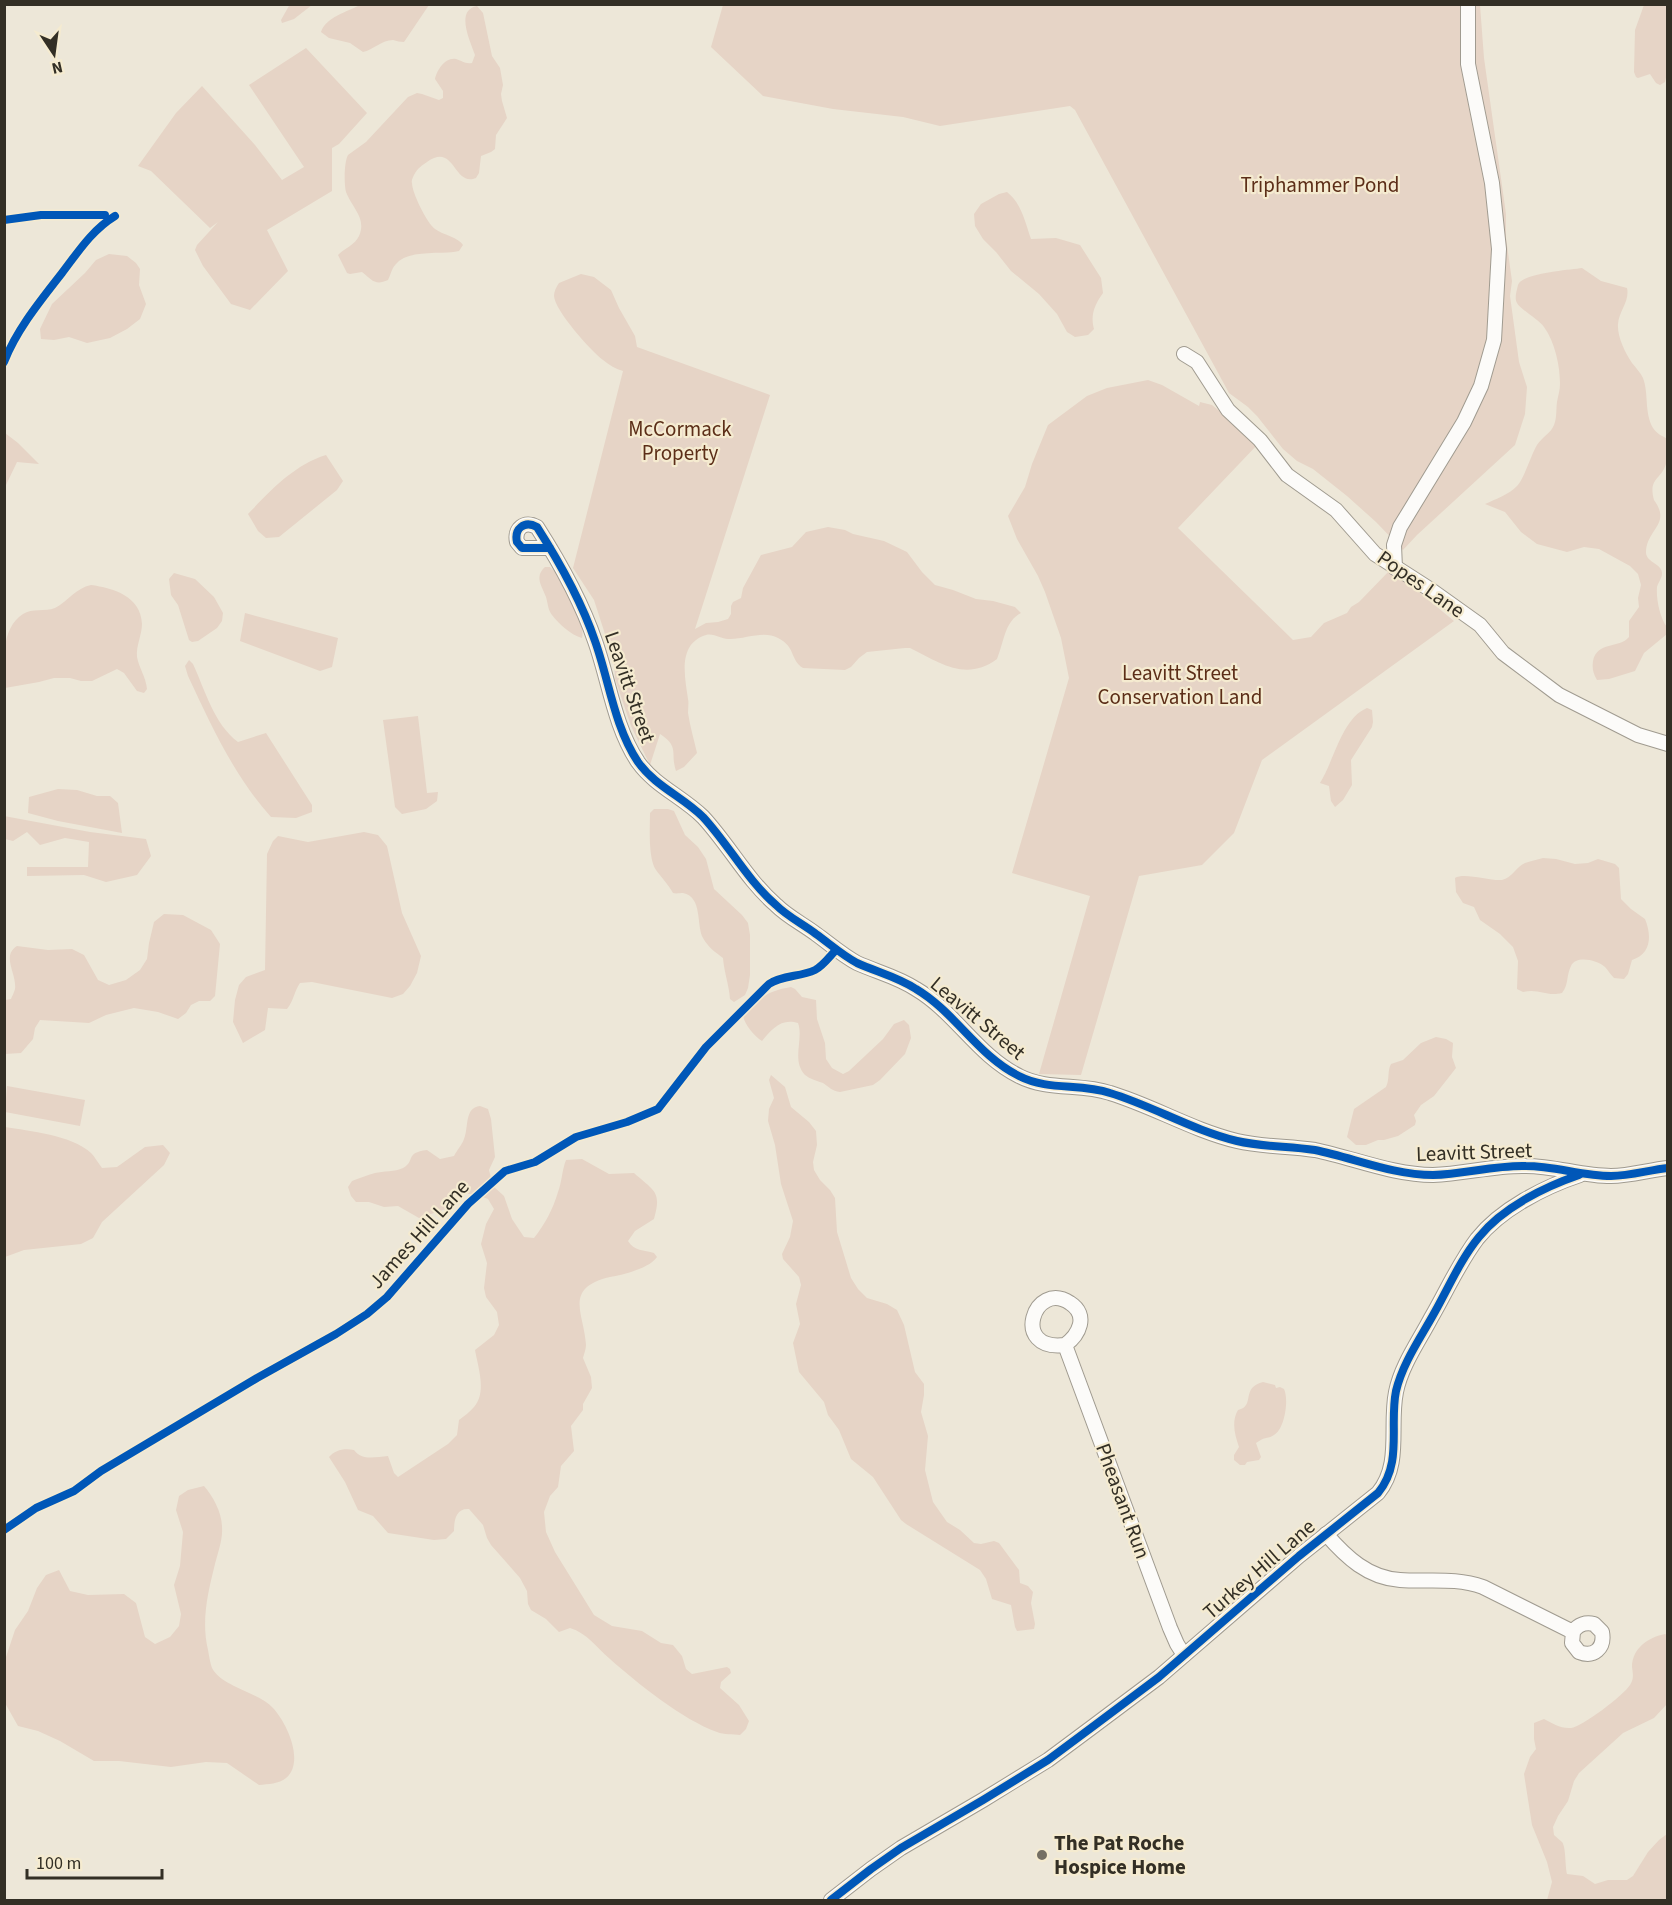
<svg xmlns="http://www.w3.org/2000/svg" width="1672" height="1905" viewBox="0 0 1672 1905" font-family="'Source Sans 3',sans-serif">
<style>
.green{fill:#e6d4c6}
.lines{fill:none;stroke-linecap:round;stroke-linejoin:round}
.minor-casing{stroke:#a09b90;stroke-width:16}
.minor{stroke:#fcfbf9;stroke-width:14}
.cycleway-casing{stroke:#f5ebd0;stroke-width:11}
.cycleway{stroke:#0057b8;stroke-width:8}
.poi-dot{fill:#746f64;stroke:#f5ebd0;stroke-width:2}
.labels{text-anchor:middle;dominant-baseline:central;stroke-width:4.5;stroke-linejoin:round;paint-order:stroke}
.park-label{font-size:21px;fill:#5c2e18;stroke:#f5ebd0}
.street-label{font-size:21px;fill:#332f25;stroke:#f5ebd0}
.poi-label{font-size:21px;font-weight:bold;fill:#332f25;stroke:#f5ebd0;text-anchor:start}
</style>
<rect width="100%" height="100%" fill="#ede7d8"/>
<g class="green">
<path d="M290 4H312V5L294 19 282 23 281 20Z"/>
<path d="M360 5V4L429 5 404 42C400 42 397 41 393 40 382 40 373 50 363 52L350 43 329 38 321 32C326 17 347 12 360 5Z"/>
<path d="M723 5H1480L1484 58 1506 214V238L1512 281 1510 296 1519 362 1527 387 1525 414 1515 445 1417 535 1403 550 1376 522 1347 496 1313 469 1297 461 1283 449 1257 416 1248 407 1229 393 1075 110 1070 106 940 126 903 117 833 109 763 96 711 47Z"/>
<path d="M1644 5H1667V73L1665 82 1660 85 1656 83 1650 74 1638 78 1636 77 1634 72 1635 30Z"/>
<path d="M477 6 483 13 492 56 500 68 503 85 501 94 502 101 507 118 496 135 495 149 491 152 481 156 479 173 476 178C453 187 455 142 427 162 421 166 418 168 414 175 413 177 411 181 412 183 412 193 427 223 435 229 443 235 458 237 463 245L459 251C442 255 410 249 397 263 392 267 391 274 388 280 375 286 372 280 362 272L350 274 347 273 338 255C345 248 355 245 359 236 367 218 352 208 346 192 344 185 344 162 348 155L366 142 408 97 417 93 422 94 439 100 443 98V91L435 79C437 70 445 57 456 59 463 61 464 64 472 63L475 55C470 41 455 10 477 6Z"/>
<path d="M306 48 367 113 339 144 332 148V191L267 230 288 271 250 310 231 304 203 266 195 250 197 245 218 222 210 228 151 171 138 166 176 113 202 86 255 145 282 180 304 167 249 85Z"/>
<path d="M1007 192C1022 204 1025 222 1031 239L1056 238 1080 245 1101 278 1103 293C1095 304 1090 315 1094 329L1088 335 1075 337 1067 332 1057 314 1039 294 1011 271 996 252 983 239 975 226 974 214 981 204 999 194Z"/>
<path d="M109 254 127 256 136 263 140 269 139 285 146 304 140 319 127 329 110 338 87 343 69 337 54 340 41 339 40 329 52 304 85 273 96 260Z"/>
<path d="M1582 268 1601 281 1627 288C1630 301 1619 311 1618 324 1617 336 1625 353 1632 363 1636 368 1640 372 1643 378 1649 394 1644 412 1653 428 1657 434 1662 436 1668 439 1668 447 1669 457 1666 464 1661 480 1648 478 1654 500 1672 525 1646 529 1646 553 1647 563 1663 564 1662 574 1662 578 1658 583 1657 587 1656 599 1660 618 1667 627V634L1644 653 1635 671 1609 679 1597 680C1593 673 1592 669 1593 661 1597 641 1619 649 1629 637V621L1639 607 1638 598 1641 585 1638 574 1630 566 1599 549 1584 547 1567 552 1537 544 1521 532 1505 512 1485 504C1496 499 1508 495 1517 486 1524 479 1531 455 1537 445 1542 437 1551 433 1554 425 1557 418 1556 409 1557 402 1558 396 1560 390 1560 384 1560 366 1555 342 1544 327 1538 319 1520 309 1517 303 1514 298 1517 290 1518 285 1522 273 1569 270 1582 268Z"/>
<path d="M581 274 594 277 611 290 619 308 635 336 637 347 770 395 695 629 706 623 718 622 728 619 731 614V606L733 602 741 598 743 588 761 555 792 547 806 532 828 527 845 530 853 534 884 541 907 552 922 572 935 585 953 590 976 599 993 601 1015 607 1021 613C1004 622 1004 643 997 659 966 682 940 663 910 648H905L867 652 859 658 851 667 845 670 803 668C790 660 796 647 778 638 763 630 744 640 728 639 721 639 714 633 706 635 677 644 685 677 688 699 689 703 688 708 688 713 690 726 694 740 697 753L684 767 676 771C670 753 680 747 660 734L650 765 631 726 615 679 614 662 594 600 573 568 623 371C616 369 609 365 603 360 591 351 555 311 554 296 554 292 556 287 559 283Z"/>
<path d="M1148 380 1162 385 1199 406 1200 402 1212 405 1259 443 1178 528 1293 640 1311 637 1324 623 1347 613 1351 607 1359 602 1391 569 1454 621 1262 760 1234 833 1202 865 1139 876 1081 1075 1039 1074 1090 896 1012 873 1069 678 1061 638 1045 592 1038 576 1017 539 1008 516 1025 487 1032 464 1048 425 1087 396 1107 388Z"/>
<path d="M5 433 18 443 39 464 17 462 5 487Z"/>
<path d="M326 455 343 481 337 490 279 537 266 538 258 531 248 514C271 490 294 465 326 455Z"/>
<path d="M545 567H550C553 570 557 573 560 577 568 588 586 627 582 638 571 635 559 624 552 615 548 610 548 604 546 597 542 586 534 577 545 567Z"/>
<path d="M174 573 195 579 214 597 223 613 222 621 217 628 198 641 192 642 189 640 178 605 171 595 169 579Z"/>
<path d="M91 585C113 588 141 596 142 624 142 635 136 645 137 657 139 668 146 677 147 689L144 693 137 691 124 673 117 669 92 681H81L70 678H54L39 682 5 688C4 663 0 629 23 614 32 608 45 612 55 608 68 601 76 588 91 585Z"/>
<path d="M245 613 338 638 332 667 320 671 240 641Z"/>
<path d="M189 660 193 664C205 690 214 724 238 742L266 733 312 805V812L296 818 271 817C234 776 211 725 188 676L185 666Z"/>
<path d="M1367 708 1372 710 1373 722 1372 727 1351 760 1352 785 1343 800 1335 807 1331 801 1329 786 1320 783C1334 761 1342 718 1367 708Z"/>
<path d="M418 716 427 793 438 792 437 801 426 809 402 814 395 807 383 720Z"/>
<path d="M58 789 77 790 97 796H110L118 803 122 833 58 821 28 813 29 797Z"/>
<path d="M654 809H668L674 811 685 835 698 847 706 859 714 889 742 915 748 923 750 935V975L748 988 745 995 734 1002 730 999C729 985 724 972 723 958 715 952 708 947 703 938 696 925 703 897 683 893 680 893 676 894 673 893 668 884 662 878 656 870 648 858 650 828 650 813Z"/>
<path d="M4 816 90 832 146 839 151 856 137 875 106 882 84 875 27 876V867H88L89 842 65 838 40 845 27 832 13 841 5 839Z"/>
<path d="M364 832 378 835 387 846 402 913 421 956 417 973 410 986 403 994 392 998 312 982 300 983C294 992 294 1000 287 1009L268 1008 265 1030 243 1043 233 1022 235 1000 239 985 246 977 265 970 267 854 273 841 278 836 308 842Z"/>
<path d="M1543 858 1556 859 1575 864 1588 863 1598 859 1615 864 1619 868 1621 899 1631 909 1645 919C1652 936 1651 954 1632 960L1628 974 1624 979 1614 978C1610 974 1608 970 1605 967 1597 960 1576 955 1571 966 1566 976 1569 984 1562 993 1546 997 1539 988 1523 992L1517 989 1518 961 1513 947 1500 934 1480 920 1474 907 1463 903 1456 892 1455 878C1464 872 1489 881 1502 880 1512 878 1516 867 1525 863 1530 861 1537 860 1543 858Z"/>
<path d="M164 914 183 915 211 930 220 944 215 996 210 1001H199L191 1005 186 1013 178 1019 158 1012 134 1008 106 1015 89 1023 40 1020 35 1028 33 1039 21 1053 5 1054V1000L11 999C12 996 14 993 15 989 17 974 1 956 17 946L48 950 72 949 84 955 98 980 109 985 126 980 140 970 147 959 149 943 154 922Z"/>
<path d="M791 987 795 989 802 997 816 1000 817 1019 825 1043 826 1059 832 1068 843 1074 849 1071 883 1039 894 1024 904 1020 909 1025 911 1038 905 1054 880 1080 873 1085 840 1092C832 1091 829 1087 823 1083 817 1081 810 1079 805 1075 791 1060 804 1039 798 1023 781 1018 772 1029 762 1041 754 1036 744 1024 743 1015 760 998 767 991 791 987Z"/>
<path d="M1436 1037 1446 1039 1453 1043 1452 1057 1456 1068 1434 1096 1421 1105 1414 1115 1416 1121 1415 1125 1398 1136 1384 1140H1378L1366 1145H1356L1347 1137 1354 1109 1386 1087C1390 1079 1387 1071 1391 1064L1403 1060 1421 1043Z"/>
<path d="M771 1075 785 1087 791 1107 809 1122 816 1131 817 1145 813 1162 814 1170 820 1180 830 1190 835 1198 837 1232 851 1278 858 1289 867 1298 887 1304 897 1310 904 1325 915 1372 924 1384V1395L921 1412 928 1436 925 1470 933 1502 947 1522 960 1530 974 1543 981 1544 994 1541 999 1543 1019 1570 1020 1583 1028 1586 1033 1592 1031 1603 1035 1624 1034 1629 1017 1631 1015 1627 1011 1605 992 1599 986 1579 980 1570 906 1524 901 1520 873 1477 851 1459 839 1430 828 1415 824 1402 799 1372 793 1343 800 1324 796 1304 801 1285 799 1277 783 1259 782 1254 790 1237 793 1221 781 1184 775 1145 768 1121 769 1109 774 1098 769 1080Z"/>
<path d="M7 1086 85 1100 80 1126 5 1112Z"/>
<path d="M480 1106 488 1109 491 1119 495 1157 489 1170 493 1186 504 1196 512 1219 524 1237 534 1238C545 1224 553 1209 558 1192 562 1181 562 1170 566 1160L582 1159 609 1174 634 1173C654 1191 662 1191 654 1219L635 1231 628 1241C634 1251 644 1250 654 1253L657 1257C650 1268 623 1275 610 1277 563 1288 584 1313 586 1345 586 1349 584 1354 583 1358L591 1377 592 1388 583 1404V1410L571 1426 574 1451 561 1466 558 1487 550 1496 544 1512 546 1532 555 1552 594 1615 612 1626 642 1631 661 1643 673 1645 682 1656 686 1669 692 1674 727 1667 730 1669 731 1673 721 1682 720 1688 739 1705 749 1721 746 1729 740 1735C733 1734 724 1735 717 1732 683 1720 637 1683 610 1659 597 1648 587 1633 570 1628L559 1632 546 1619 531 1610 528 1604 527 1591 520 1578 491 1545 487 1538 483 1525 469 1509C456 1508 454 1520 454 1531L446 1539 434 1540 388 1533 373 1516 358 1510 345 1482 329 1457C335 1450 344 1448 354 1450 362 1461 375 1457 388 1456L394 1473 398 1477 448 1444 457 1435 459 1420C464 1416 470 1412 474 1407 487 1392 478 1367 475 1350L494 1335 499 1325 497 1312 486 1297 484 1288 487 1263 481 1244 486 1224 494 1209 488 1199 475 1194H461L453 1198 446 1209 419 1218 398 1206 384 1207 369 1202H356L351 1196 348 1187 352 1181C360 1178 367 1175 375 1173 383 1171 395 1172 403 1168 416 1161 404 1153 427 1150L440 1159 454 1156C457 1150 462 1145 464 1139 469 1127 464 1108 480 1106Z"/>
<path d="M5 1127C29 1131 72 1135 91 1153 95 1157 98 1163 102 1168L117 1167 145 1147 163 1145 170 1153 164 1165 102 1222 93 1238 81 1244 24 1250 5 1257Z"/>
<path d="M1263 1382 1275 1385 1276 1388 1280 1387 1284 1389C1289 1399 1285 1429 1274 1435 1268 1439 1265 1436 1256 1443L1261 1457 1259 1460 1247 1462 1245 1465H1240L1234 1460V1455L1239 1447C1235 1435 1231 1422 1238 1410 1256 1406 1240 1388 1263 1382Z"/>
<path d="M204 1486C213 1496 222 1513 222 1527 223 1539 218 1552 215 1564 208 1592 201 1621 208 1650 209 1655 210 1663 212 1668 222 1687 258 1692 273 1708 287 1723 305 1762 286 1778 279 1784 268 1784 259 1785L227 1763 206 1762 171 1767 119 1761H94L60 1741 38 1731 18 1726 5 1703V1660L15 1630 28 1611 37 1588 46 1575 59 1570 70 1591 88 1595 124 1594 136 1603 145 1637 155 1644 170 1637 179 1626 181 1614 174 1585 180 1566 183 1532 176 1510 179 1496 188 1490Z"/>
<path d="M1665 1634 1668 1636 1667 1704 1654 1718 1623 1733 1579 1773 1574 1781 1568 1801 1558 1816 1553 1827 1554 1835C1557 1838 1560 1840 1562 1842 1566 1847 1565 1865 1567 1874L1583 1876 1595 1884 1608 1880H1627L1633 1876 1648 1852 1659 1840 1667 1834V1900H1547L1552 1882 1547 1862 1532 1825 1524 1774 1530 1757 1536 1749 1534 1739V1723L1544 1719C1552 1723 1561 1729 1571 1728 1582 1727 1624 1695 1630 1685 1634 1679 1633 1674 1632 1667 1632 1648 1649 1637 1665 1634Z"/>
</g>
<g class="lines">
<defs>
<g id="minor">
<path d="M1184 354 1197 362 1228 410 1260 440 1287 475 1336 510 1375 554 1431 590 1480 625 1503 653 1559 695 1638 735 1668 744"/>
<path d="M550 548H522L517 542C514 529 524 520 537 527 560 563 581 600 595 641 609 680 614 726 638 762 655 786 683 797 703 817 729 845 747 880 776 905 788 917 803 924 816 934 830 944 842 955 857 963 877 972 898 977 916 989 955 1012 978 1056 1019 1076 1048 1091 1080 1083 1110 1093 1153 1106 1192 1130 1237 1141 1262 1147 1289 1146 1315 1150 1354 1158 1393 1175 1433 1175 1465 1174 1495 1165 1526 1166 1555 1166 1582 1176 1611 1176 1630 1176 1649 1170 1668 1168"/>
<path d="M1395 568 1394 545 1400 527 1464 422 1481 386 1494 340 1499 249 1492 183 1468 64V4"/>
<path d="M1065 1345C1079 1335 1089 1315 1070 1303 1034 1279 1010 1352 1065 1345L1170 1628 1177 1644 1184 1655"/>
<path d="M1326 1534C1346 1557 1368 1578 1400 1580 1429 1582 1455 1577 1483 1587L1573 1632 1572 1643 1579 1652C1594 1658 1605 1648 1602 1632L1594 1624C1586 1622 1578 1624 1573 1632"/>
<path d="M831 1900 871 1869 901 1848 983 1800 1048 1760 1095 1725 1159 1677 1299 1556 1378 1493C1402 1464 1389 1426 1396 1392 1401 1366 1419 1341 1431 1318 1446 1292 1459 1263 1477 1239 1501 1209 1544 1187 1580 1175"/>
</g>
</defs>
<use href="#minor" class="minor-casing"/>
<use href="#minor" class="minor"/>
<defs>
<g id="cycleway">
<path d="M4 220 41 215H105"/>
<path d="M4 362C17 329 41 300 62 273 78 252 92 230 115 216"/>
<path d="M550 548H522L517 542C514 529 524 520 537 527 560 563 581 600 595 641 609 680 614 726 638 762 655 786 683 797 703 817 729 845 747 880 776 905 788 917 803 924 816 934 830 944 842 955 857 963 877 972 898 977 916 989 955 1012 978 1056 1019 1076 1048 1091 1080 1083 1110 1093 1153 1106 1192 1130 1237 1141 1262 1147 1289 1146 1315 1150 1354 1158 1393 1175 1433 1175 1465 1174 1495 1165 1526 1166 1555 1166 1582 1176 1611 1176 1630 1176 1649 1170 1668 1168"/>
<path d="M4 1530 36 1508 74 1491 101 1471 257 1378 336 1334 367 1314 387 1297 468 1204 505 1171 535 1162 576 1137 627 1122 658 1109 706 1047 769 984C782 975 800 977 815 970 823 966 830 956 836 950"/>
<path d="M831 1900 871 1869 901 1848 983 1800 1048 1760 1095 1725 1159 1677 1299 1556 1378 1493C1403 1463 1389 1425 1396 1391 1402 1365 1419 1340 1432 1317 1447 1291 1460 1260 1479 1237 1502 1208 1544 1187 1579 1175"/>
</g>
</defs>
<use href="#cycleway" class="cycleway-casing"/>
<use href="#cycleway" class="cycleway"/>
</g>
<circle class="poi-dot" cx="1042" cy="1855" r="6"/>
<g class="labels">
<g class="park-label">
<text x="1320" y="185">Triphammer Pond</text>
<text x="680" y="429">McCormack<tspan x="680" dy="24">Property</tspan></text>
<text x="1180" y="673">Leavitt Street<tspan x="1180" dy="24">Conservation Land</tspan></text>
</g>
<g class="street-label">
<text transform="translate(1421 584) rotate(35)">Popes Lane</text>
<text transform="translate(630 687) rotate(71)">Leavitt Street</text>
<text transform="translate(978 1018) rotate(40)">Leavitt Street</text>
<text transform="translate(1474 1152) rotate(-2)">Leavitt Street</text>
<text transform="translate(419 1234) rotate(-48)">James Hill Lane</text>
<text transform="translate(1123 1501) rotate(70)">Pheasant Run</text>
<text transform="translate(1259 1569) rotate(-41)">Turkey Hill Lane</text>
</g>
<g class="poi-label">
<text x="1054" y="1843">The Pat Roche<tspan x="1054" dy="24">Hospice Home</tspan></text>
</g>
</g>
<rect width="1672" height="1905" fill="none" stroke="#332f25" stroke-width="12"/>
<g transform="translate(54 54) rotate(167)" stroke="#f5ebd0" stroke-width="4.5" paint-order="stroke">
<path d="M0-4.5L10 22L0 15L-10 22Z" fill="#332f25"/>
<text y="-9" font-size="16" font-weight="bold" text-anchor="middle" fill="#332f25">N</text>
</g>
<path d="M27 1869v9h135v-9" fill="none" stroke="#332f25" stroke-width="3"/>
<text x="36" y="1869" font-size="18" fill="#332f25" stroke="#f5ebd0" stroke-width="4.5" paint-order="stroke">100 m</text>
</svg>
